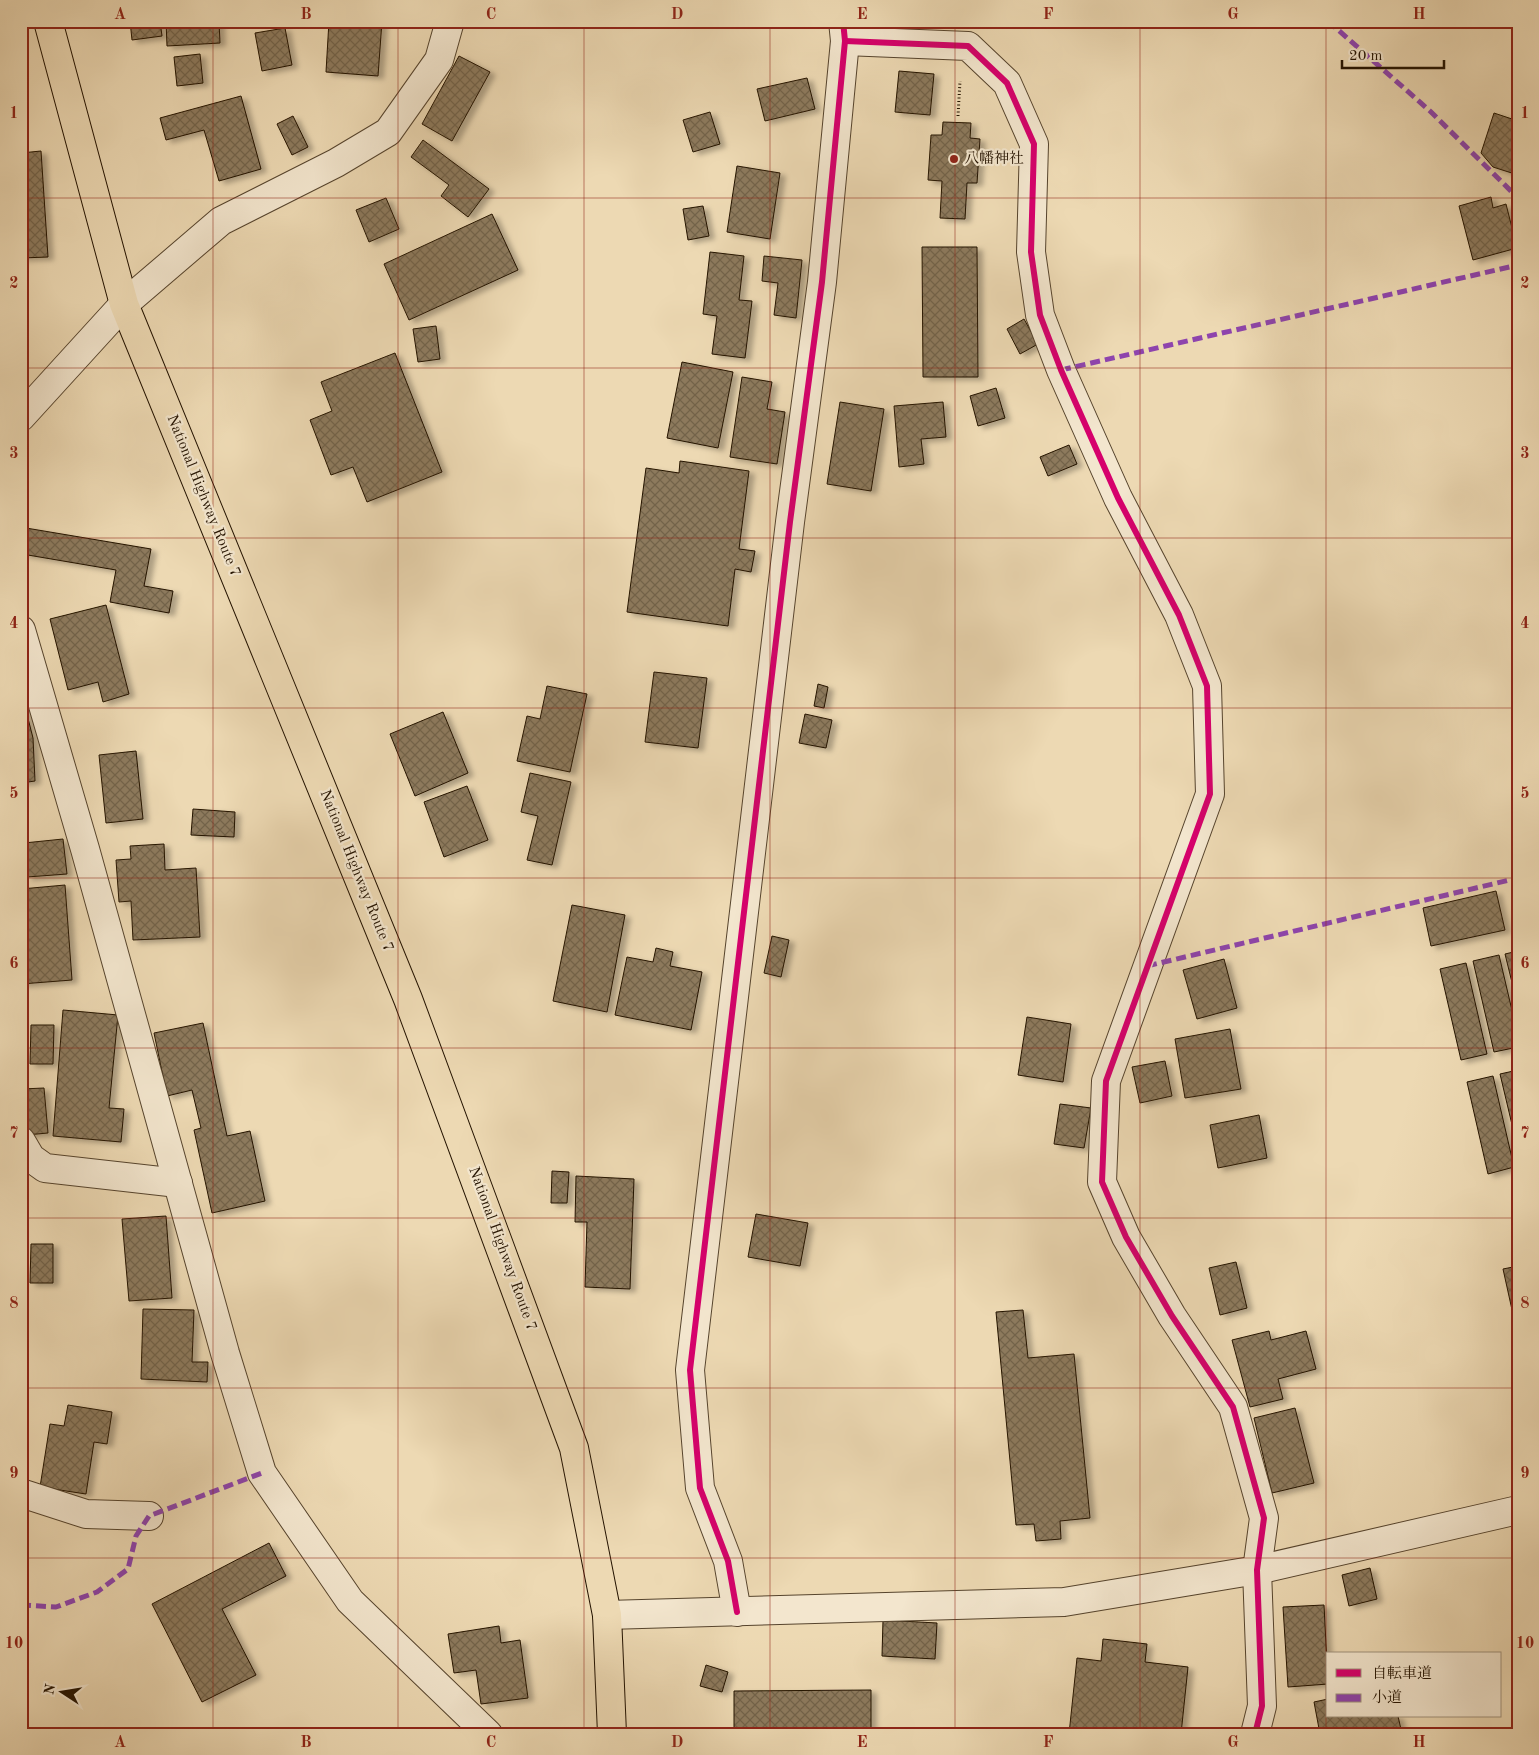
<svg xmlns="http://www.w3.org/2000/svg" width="1539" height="1755" viewBox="0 0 1539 1755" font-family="'Old Standard TT','Noto Serif JP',serif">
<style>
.building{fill:url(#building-cross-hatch);stroke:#241300;filter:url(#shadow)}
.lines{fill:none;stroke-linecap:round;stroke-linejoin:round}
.minor-casing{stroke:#56442d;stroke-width:30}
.highway-casing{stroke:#241300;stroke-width:30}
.path{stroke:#241300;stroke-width:3;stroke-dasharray:1 2.5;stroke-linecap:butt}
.minor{stroke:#f3e6ce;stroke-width:28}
.highway{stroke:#edd9b3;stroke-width:28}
.quiet{stroke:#8e44ad;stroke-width:5;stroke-dasharray:10 5;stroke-linecap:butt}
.cycleway-casing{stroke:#f3e6ce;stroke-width:9}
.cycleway{stroke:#d6006c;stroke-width:6}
.grid{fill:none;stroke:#8f2418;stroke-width:1;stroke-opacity:0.55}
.poi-dot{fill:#8f2418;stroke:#f3e6ce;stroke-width:2}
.labels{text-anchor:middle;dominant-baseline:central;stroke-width:4.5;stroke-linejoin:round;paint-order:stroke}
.poi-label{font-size:15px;fill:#241300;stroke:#f3e6ce;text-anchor:start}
.street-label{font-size:15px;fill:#241300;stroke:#f3e6ce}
.neatline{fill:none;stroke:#8f2418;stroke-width:2}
.grid-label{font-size:16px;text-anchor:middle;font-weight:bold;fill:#8f2418}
</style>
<defs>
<pattern id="building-cross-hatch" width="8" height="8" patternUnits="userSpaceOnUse" patternTransform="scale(1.25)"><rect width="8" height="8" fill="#8d7a5d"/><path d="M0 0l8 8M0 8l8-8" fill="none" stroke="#73634a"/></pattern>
<filter id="shadow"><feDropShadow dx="5.5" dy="3" stdDeviation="2.5" flood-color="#0004"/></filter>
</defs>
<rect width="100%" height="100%" fill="#edd9b3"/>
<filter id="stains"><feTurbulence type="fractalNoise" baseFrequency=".004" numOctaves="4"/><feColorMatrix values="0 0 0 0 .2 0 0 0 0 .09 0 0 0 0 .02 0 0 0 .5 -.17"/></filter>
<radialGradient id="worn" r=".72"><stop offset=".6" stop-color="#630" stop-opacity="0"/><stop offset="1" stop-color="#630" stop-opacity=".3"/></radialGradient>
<g class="building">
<path d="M130 21H160L162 36 132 40Z"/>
<path d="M166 21H219L220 43 167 46Z"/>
<path d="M329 21H382L378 76 326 72Z"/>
<path d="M285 28 292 65 262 71 255 33Z"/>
<path d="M200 54 203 83 177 86 174 57Z"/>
<path d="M459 56 490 72 452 141 422 124Z"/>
<path d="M899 71 934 74 930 115 895 112Z"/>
<path d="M807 78 815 109 765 121 757 89Z"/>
<path d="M241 96 261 169 219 181 204 130 166 140 160 118Z"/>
<path d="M710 112 720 144 693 152 683 120Z"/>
<path d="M1494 113 1518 121 1516 149H1518V175L1493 167 1481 153Z"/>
<path d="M293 116 308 147 292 155 277 124Z"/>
<path d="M943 122 971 123 970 138 980 139 977 183H967L965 219 940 218 942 181 928 180 931 135H942Z"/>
<path d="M423 140 489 189 468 217 441 196 449 185 411 157Z"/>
<path d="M41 151 48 257 21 258V153Z"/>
<path d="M737 166 780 173 770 239 727 232Z"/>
<path d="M1491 197 1493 208 1506 204 1517 248 1473 260 1459 206Z"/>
<path d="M386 198 399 229 369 242 356 210Z"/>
<path d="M703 206 709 236 688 240 683 209Z"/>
<path d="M492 214 518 270 409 320 384 264Z"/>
<path d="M922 247H977L978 377H923Z"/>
<path d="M710 252 744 256 739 300 752 301 745 358 712 354 717 316 703 314Z"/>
<path d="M764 256 802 260 796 318 774 315 778 283 762 281Z"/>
<path d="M1024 319 1038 344 1020 354 1007 329Z"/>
<path d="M436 326 440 359 418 362 413 329Z"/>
<path d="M395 353 442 472 367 502 353 467 331 475 310 420 332 411 321 382Z"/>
<path d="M682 362 733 372 718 448 667 438Z"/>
<path d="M742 377 772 382 767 409 785 412 777 464 730 457Z"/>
<path d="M996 388 1005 418 978 426 970 396Z"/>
<path d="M840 402 884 409 871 491 827 484Z"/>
<path d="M943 402 946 437 921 439 924 464 899 467 894 406Z"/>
<path d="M1069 445 1077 464 1048 476 1040 457Z"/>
<path d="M680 461 749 471 739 549 755 551 751 572 735 569 728 626 627 612 646 468 679 473Z"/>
<path d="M26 528 151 549 144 586 173 591 169 613 110 602 116 570 22 554Z"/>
<path d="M106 605 129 694 103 702 98 682 68 690 50 619Z"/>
<path d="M654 672 707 678 698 748 645 742Z"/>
<path d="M818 684 828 687 824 708 814 706Z"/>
<path d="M547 686 587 694 570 772 517 761 527 716 540 719Z"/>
<path d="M21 691 33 738 35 781 21 783Z"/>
<path d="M443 712 468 773 415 796 390 734Z"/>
<path d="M805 714 832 720 826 748 799 743Z"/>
<path d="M136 751 143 819 106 823 99 755Z"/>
<path d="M530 773 571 782 552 865 527 860 538 816 521 812Z"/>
<path d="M467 786 488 840 444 857 424 802Z"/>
<path d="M193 809 235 812 234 837 191 835Z"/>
<path d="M63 839 67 874 27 877 24 843Z"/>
<path d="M164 844 165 870 196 868 200 937 133 940 131 901 119 902 116 860 131 859 130 846Z"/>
<path d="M65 885 72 980 21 984V889Z"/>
<path d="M1496 891 1505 930 1431 946 1423 908Z"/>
<path d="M572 905 625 915 607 1012 553 1001Z"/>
<path d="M772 936 789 940 781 977 764 973Z"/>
<path d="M656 948 673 952 670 966 702 972 691 1030 615 1015 627 957 653 962Z"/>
<path d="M1518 951V1007L1505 954Z"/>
<path d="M1499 955 1518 1036V1047L1494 1052 1473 961Z"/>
<path d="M1224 959 1237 1008 1197 1019 1183 970Z"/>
<path d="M1466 963 1487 1054 1461 1060 1440 969Z"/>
<path d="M63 1010 118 1015 109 1108 124 1109 121 1142 53 1136Z"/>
<path d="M1027 1017 1071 1024 1063 1082 1018 1075Z"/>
<path d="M203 1023 227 1136 250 1131 265 1201 212 1213 194 1130 201 1128 192 1090 167 1096 154 1033Z"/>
<path d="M31 1025H54L53 1064H30Z"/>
<path d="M1230 1029 1241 1089 1185 1098 1175 1039Z"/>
<path d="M1165 1061 1172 1096 1140 1103 1132 1067Z"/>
<path d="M1518 1070V1150L1500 1074Z"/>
<path d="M1493 1076 1514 1167 1488 1174 1467 1082Z"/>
<path d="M44 1088 48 1133 26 1135 22 1089Z"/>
<path d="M1060 1104 1091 1108 1084 1148 1054 1144Z"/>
<path d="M1259 1115 1267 1158 1218 1168 1210 1125Z"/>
<path d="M552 1171 569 1172 567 1203H551Z"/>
<path d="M576 1176 634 1179 630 1289 585 1287 587 1222H575Z"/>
<path d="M756 1214 808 1223 800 1266 748 1257Z"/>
<path d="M166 1216 172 1298 129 1301 122 1219Z"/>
<path d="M31 1244H53V1283H30Z"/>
<path d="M1236 1262 1247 1308 1220 1315 1209 1268Z"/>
<path d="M1518 1266V1337L1503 1269Z"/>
<path d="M143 1309 194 1310 192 1362H208L207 1382 141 1379Z"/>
<path d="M1023 1310 1028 1358 1074 1354 1090 1518 1060 1521 1061 1539 1036 1541 1034 1524 1016 1525 996 1312Z"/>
<path d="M1269 1331 1271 1340 1306 1331 1316 1369 1278 1379 1283 1399 1250 1407 1232 1340Z"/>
<path d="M68 1405 112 1412 107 1444 94 1442 86 1494 40 1487 50 1424 64 1426Z"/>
<path d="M1295 1408 1314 1483 1272 1493 1254 1418Z"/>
<path d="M269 1543 286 1576 222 1609 256 1675 202 1702 152 1604Z"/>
<path d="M1370 1568 1377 1599 1349 1606 1342 1575Z"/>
<path d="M1324 1605 1328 1684 1288 1687 1283 1607Z"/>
<path d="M883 1620 937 1623 935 1659 882 1656Z"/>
<path d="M499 1626 501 1643 520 1640 528 1698 481 1704 476 1670 454 1673 448 1634Z"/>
<path d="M1103 1639 1147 1644 1145 1662 1188 1667 1181 1734H1069L1077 1658 1101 1661Z"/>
<path d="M706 1665 728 1672 722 1692 700 1686Z"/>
<path d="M871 1690V1734H734V1691Z"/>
<path d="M1328 1699V1716H1398L1402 1734H1320L1314 1702Z"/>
</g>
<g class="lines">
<defs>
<g id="minor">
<path d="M845 41 968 46 1007 83 1034 144 1031 252 1040 315 1061 370 1118 498 1179 615 1207 686 1210 794 1106 1081 1102 1182 1126 1237 1172 1316 1233 1407 1264 1518 1257 1570 1262 1706 1255 1734"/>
<path d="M21 417 124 304 221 221 336 163 388 132 439 60 450 21"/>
<path d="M21 630 85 849 225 1353 262 1473 350 1601 488 1734"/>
<path d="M21 1141 31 1158 45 1168 178 1183"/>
<path d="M21 1493 86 1514 149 1516"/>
<path d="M737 1612 728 1561 700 1488 690 1370 790 522 822 282 845 41 843 21"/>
<path d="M607 1615 1064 1602 1257 1570 1518 1510"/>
</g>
<path id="highway" d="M48 21 124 304 408 999 574 1448 607 1615 612 1734"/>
</defs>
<use href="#minor" class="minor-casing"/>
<use href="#highway" class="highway-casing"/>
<path class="path" d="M958 116 960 81"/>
<use href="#minor" class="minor"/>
<use href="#highway" class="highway"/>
<g class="quiet">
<path d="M1328 21 1430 111 1518 198"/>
<path d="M1061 370 1518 265"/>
<path d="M1147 966 1518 878"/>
<path d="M21 1605 56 1607 97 1592 128 1569 136 1536 149 1516 262 1473"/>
</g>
<defs>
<g id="cycleway">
<path d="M845 41 968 46 1007 83 1034 144 1031 252 1040 315 1061 370 1118 498 1179 615 1207 686 1210 794 1106 1081 1102 1182 1126 1237 1172 1316 1233 1407 1264 1518 1257 1570 1262 1706 1255 1734"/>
<path d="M737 1612 728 1561 700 1488 690 1370 790 522 822 282 845 41 843 21"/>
</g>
</defs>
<use href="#cycleway" class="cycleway-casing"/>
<use href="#cycleway" class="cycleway"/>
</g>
<path class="grid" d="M213 21V1734M398 21V1734M584 21V1734M770 21V1734M955 21V1734M1140 21V1734M1326 21V1734M21 198H1518M21 368H1518M21 538H1518M21 708H1518M21 878H1518M21 1048H1518M21 1218H1518M21 1388H1518M21 1558H1518"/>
<circle class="poi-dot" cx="954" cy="159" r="5"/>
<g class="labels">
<g class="poi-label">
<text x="964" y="159">八幡神社</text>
</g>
<g class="street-label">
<text transform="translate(203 496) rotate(68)">National Highway Route 7</text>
<text transform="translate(356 871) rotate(68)">National Highway Route 7</text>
<text transform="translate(502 1249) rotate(70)">National Highway Route 7</text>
</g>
</g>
<rect width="1539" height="1755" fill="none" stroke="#edd9b3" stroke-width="55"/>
<rect x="1326" y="1652" width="175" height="65" fill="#f3e6ce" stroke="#a0927c"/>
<rect x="1336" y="1669" width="25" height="8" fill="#d6006c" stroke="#a0927c"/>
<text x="1372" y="1678" font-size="15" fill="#241300">自転車道</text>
<rect x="1336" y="1694" width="25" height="8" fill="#8e44ad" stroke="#a0927c"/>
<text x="1372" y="1702" font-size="15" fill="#241300">小道</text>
<g transform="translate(62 1692) rotate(282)" stroke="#f3e6ce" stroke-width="4" paint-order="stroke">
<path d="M0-4L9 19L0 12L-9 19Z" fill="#241300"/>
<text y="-8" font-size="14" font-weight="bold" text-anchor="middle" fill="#241300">N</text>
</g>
<path d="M1342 60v8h102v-8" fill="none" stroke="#241300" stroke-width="2.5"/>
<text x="1349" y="60" font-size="15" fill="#241300" stroke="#f3e6ce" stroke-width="4" paint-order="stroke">20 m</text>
<rect x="28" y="28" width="1484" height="1700" class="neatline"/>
<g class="grid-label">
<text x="120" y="19">A</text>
<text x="306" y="19">B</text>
<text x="491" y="19">C</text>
<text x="677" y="19">D</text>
<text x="862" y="19">E</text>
<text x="1048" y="19">F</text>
<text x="1233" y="19">G</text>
<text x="1419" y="19">H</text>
<text x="14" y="118">1</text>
<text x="1525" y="118">1</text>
<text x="14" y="288">2</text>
<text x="1525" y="288">2</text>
<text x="14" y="458">3</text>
<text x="1525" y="458">3</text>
<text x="14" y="628">4</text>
<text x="1525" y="628">4</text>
<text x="14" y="798">5</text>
<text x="1525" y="798">5</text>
<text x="14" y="968">6</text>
<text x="1525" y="968">6</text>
<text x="14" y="1138">7</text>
<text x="1525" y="1138">7</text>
<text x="14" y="1308">8</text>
<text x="1525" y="1308">8</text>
<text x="14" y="1478">9</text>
<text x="1525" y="1478">9</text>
<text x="14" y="1648">10</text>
<text x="1525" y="1648">10</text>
<text x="120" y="1747">A</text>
<text x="306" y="1747">B</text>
<text x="491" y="1747">C</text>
<text x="677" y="1747">D</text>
<text x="862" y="1747">E</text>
<text x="1048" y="1747">F</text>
<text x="1233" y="1747">G</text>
<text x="1419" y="1747">H</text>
</g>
<rect width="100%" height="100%" filter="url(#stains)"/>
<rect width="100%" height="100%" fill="url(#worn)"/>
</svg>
